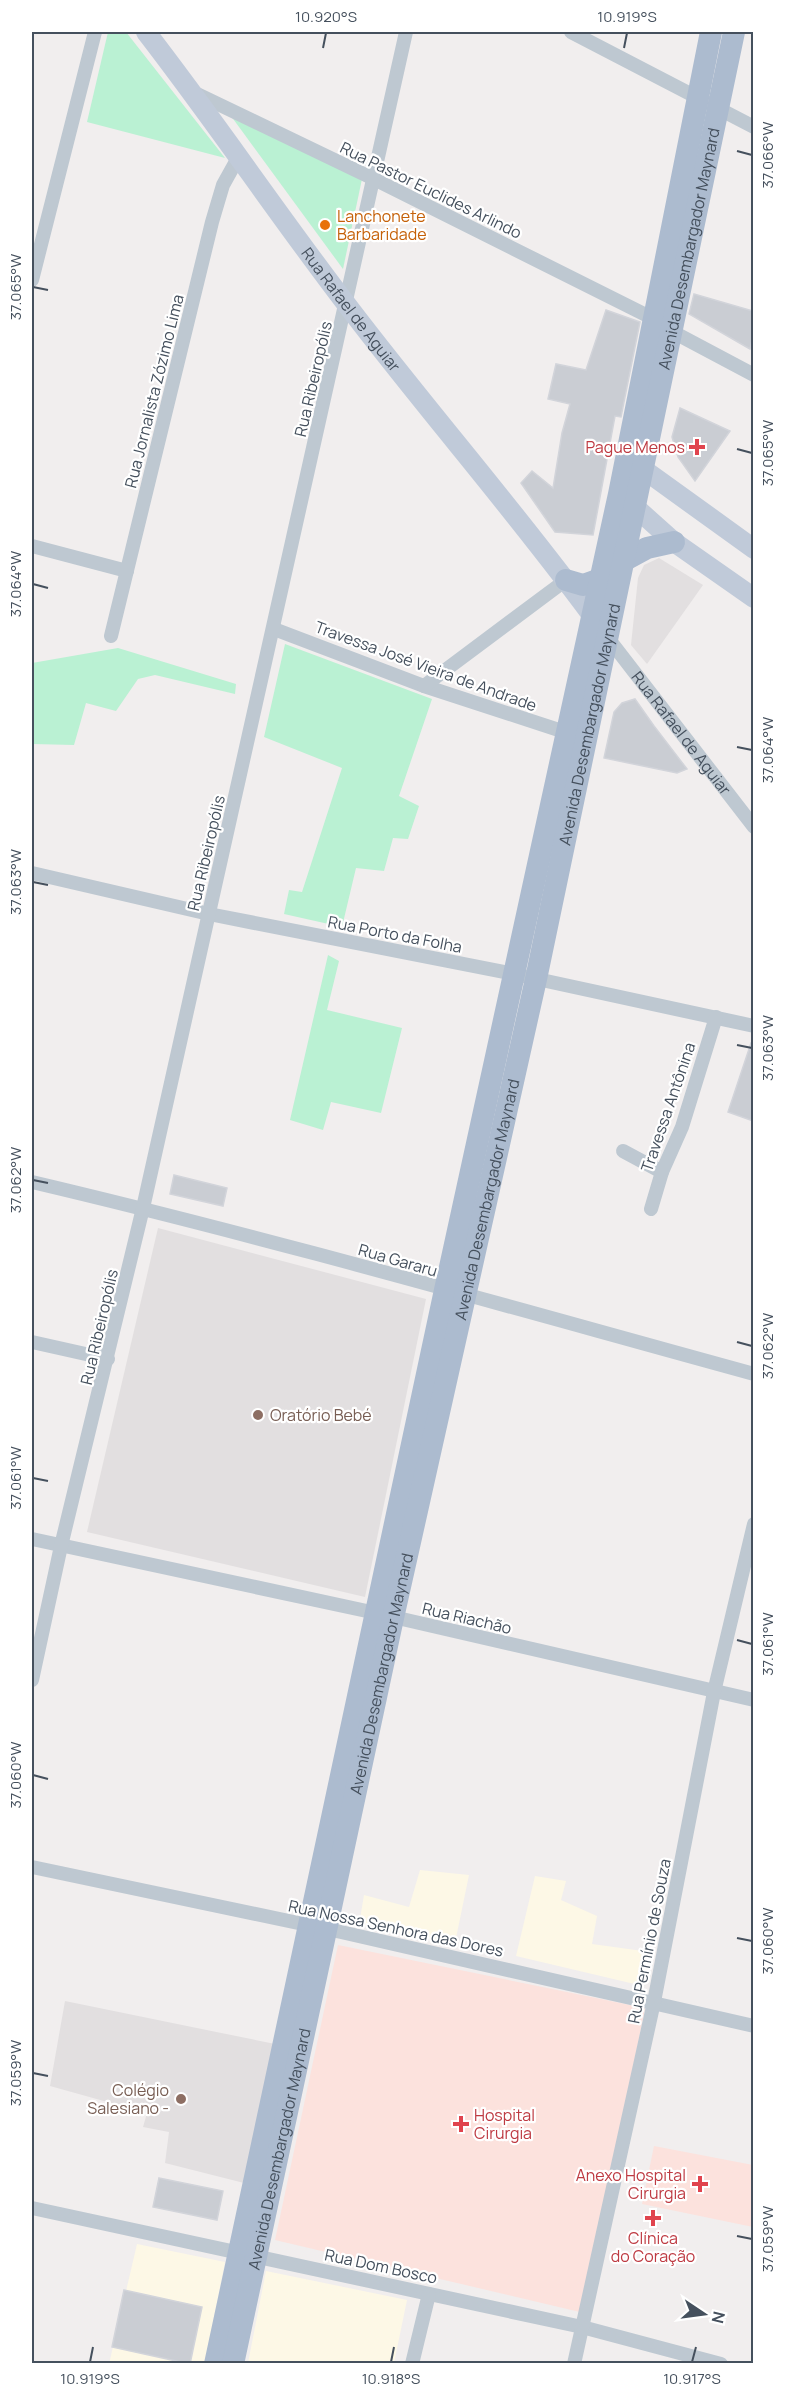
<svg xmlns="http://www.w3.org/2000/svg" width="785" height="2395" viewBox="0 0 785 2395" font-family="Manrope,sans-serif">
<style>
.commercial{fill:#fdf8e6}
.education{fill:#e2dfe0}
.medical{fill:#fce2dd}
.green{fill:#baf1d3}
.building{fill:#cacdd3;stroke:#d2d4da;stroke-width:1.5}
.lines{fill:none;stroke-linecap:round;stroke-linejoin:round}
.street{stroke:#bec8d1;stroke-width:14}
.secondary{stroke:#c0cad9;stroke-width:20}
.primary{stroke:#acbbcf;stroke-width:22}
.ticks{fill:none;stroke:#45505d;stroke-width:2}
.food-dot{fill:#e8710a;stroke:#fff;stroke-width:2}
.health-dot{fill:#e0444e;stroke:#fff;stroke-width:2}
.education-dot{fill:#8d6e63;stroke:#fff;stroke-width:2}
.labels{text-anchor:middle;dominant-baseline:central;stroke-width:4.5;stroke-linejoin:round;paint-order:stroke}
.street-label{font-size:16px;fill:#45505d;stroke:#fff}
.food-label{font-size:16px;fill:#c56008;stroke:#fff;text-anchor:start}
.health-label{font-size:16px;fill:#be3a42;stroke:#fff;text-anchor:end}
.education-label{font-size:16px;fill:#785e54;stroke:#fff;text-anchor:start}
.neatline{fill:none;stroke:#45505d;stroke-width:2}
.ticks-label{font-size:15px;text-anchor:middle;fill:#45505d}
</style>
<rect width="100%" height="100%" fill="#f1eeee"/>
<g class="commercial">
<path d="M420 1870 469 1875 455 1943 359 1925 364 1895 409 1907Z"/>
<path d="M535 1876 566 1881 561 1900 597 1916 592 1944 650 1952 643 1986 516 1956Z"/>
<path d="M137 2244 225 2262 205 2363 109 2364Z"/>
<path d="M266 2271 407 2300 394 2363H248Z"/>
</g>
<g class="education">
<path d="M659 558 703 585 647 664 631 645 638 578 644 565Z"/>
<path d="M158 1228 426 1299 365 1597 87 1532Z"/>
<path d="M65 2001 275 2044 244 2183 165 2163 169 2132 143 2127 147 2113 50 2086Z"/>
</g>
<g class="medical">
<path d="M338 1945 645 2008 584 2313 275 2240Z"/>
<path d="M654 2146 753 2165V2227L642 2204Z"/>
</g>
<g class="green">
<path d="M108 32H126L225 158 87 122Z"/>
<path d="M231 116 362 179 343 269Z"/>
<path d="M285 644 432 699 399 796 419 806 408 839 393 838 384 871 356 868 342 927 284 914 289 890 302 892 342 768 264 737Z"/>
<path d="M118 648 236 684 235 694 155 675 138 679 116 711 86 703 74 745 32 744V663Z"/>
<path d="M328 955 339 961 327 1010 402 1028 381 1113 331 1102 323 1130 290 1120Z"/>
</g>
<g class="building">
<path d="M694 294 753 311V336L750 349 689 314Z"/>
<path d="M606 310 640 322 621 417 615 416 593 535 555 532 521 483 532 471 553 488 562 433 570 404 548 399 556 364 586 370Z"/>
<path d="M680 408 730 431 695 481 678 457 672 437Z"/>
<path d="M635 699 654 726 687 769 677 773 604 758 614 712 622 703Z"/>
<path d="M751 1043 753 1044V1121L728 1112Z"/>
<path d="M174 1175 227 1188 223 1206 170 1194Z"/>
<path d="M159 2178 223 2191 217 2220 153 2207Z"/>
<path d="M124 2290 202 2307 190 2364 112 2347Z"/>
</g>
<g class="lines">
<g class="street">
<path d="M571 32 754 127"/>
<path d="M193 92 374 179 654 319"/>
<path d="M32 280 95 32"/>
<path d="M673 332 754 375"/>
<path d="M32 546 127 571"/>
<path d="M274 629 424 686 568 733"/>
<path d="M111 636 212 222 223 185 238 158"/>
<path id="s1" d="M608 638 754 827"/>
<path d="M424 686 566 580"/>
<path d="M32 873 209 914 514 974 754 1026"/>
<path d="M623 1151 662 1172"/>
<path d="M32 1182C274 1239 513 1308 754 1374"/>
<path d="M651 1209 662 1172 682 1127 716 1017"/>
<path d="M32 1342 108 1359"/>
<path d="M32 1539 376 1613 754 1700"/>
<path d="M32 1680 61 1546 143 1208 406 32"/>
<path d="M32 1867 341 1932 754 2026"/>
<path d="M32 2208 582 2327 721 2364"/>
<path d="M412 2364 429 2294"/>
<path d="M574 2364 654 2002 714 1692 754 1524"/>
</g>
<g class="secondary">
<path id="s2" d="M146 32C215 121 278 215 347 305 429 413 519 515 599 625"/>
<path d="M632 461 754 549"/>
<path d="M626 499 674 542 754 598"/>
</g>
<g class="primary">
<path d="M623 561 647 548 674 542"/>
<path d="M566 580 583 585 600 579"/>
<path d="M215 2364 445 1290 619 494 711 32"/>
<path id="s3" d="M233 2364 393 1618 536 979 734 32"/>
</g>
</g>
<path class="ticks" d="M323 48 326 33M624 48 627 33M737 151 752 155M33 287 48 290M737 449 752 453M33 584 48 588M737 747 752 750M33 882 48 885M737 1045 752 1048M33 1180 48 1183M737 1342 752 1346M33 1478 48 1481M737 1640 752 1644M33 1775 48 1779M737 1938 752 1941M33 2073 48 2076M737 2236 752 2239M90 2362 93 2347M391 2362 394 2347M692 2362 696 2347"/>
<circle class="food-dot" cx="325" cy="225" r="6"/>
<g class="health-dot">
<path d="M694 438h6v6h6v6h-6v6h-6v-6h-6v-6h6z"/>
<path d="M458 2115h6v6h6v6h-6v6h-6v-6h-6v-6h6z"/>
<path d="M697 2175h6v6h6v6h-6v6h-6v-6h-6v-6h6z"/>
<path d="M650 2209h6v6h6v6h-6v6h-6v-6h-6v-6h6z"/>
</g>
<g class="education-dot">
<circle cx="258" cy="1415" r="6"/>
<circle cx="181" cy="2099" r="6"/>
</g>
<g class="labels">
<g class="street-label">
<text transform="translate(431 190) rotate(26)">Rua Pastor Euclides Arlindo</text>
<text stroke="none"><textPath href="#s3" startOffset="2164">Avenida Desembargador Maynard</textPath></text>
<text stroke="none"><textPath href="#s2" startOffset="345">Rua Rafael de Aguiar</textPath></text>
<text transform="translate(313 379) rotate(-77)">Rua Ribeiropólis</text>
<text transform="translate(154 391) rotate(-76)">Rua Jornalista Zózimo Lima</text>
<text transform="translate(426 666) rotate(20)">Travessa José Vieira de Andrade</text>
<text stroke="none"><textPath href="#s3" startOffset="1678">Avenida Desembargador Maynard</textPath></text>
<text stroke="none"><textPath href="#s1" startOffset="120">Rua Rafael de Aguiar</textPath></text>
<text transform="translate(206 853) rotate(-77)">Rua Ribeiropólis</text>
<text transform="translate(395 934) rotate(11)">Rua Porto da Folha</text>
<text transform="translate(668 1107) rotate(-71)">Travessa Antônina</text>
<text stroke="none"><textPath href="#s3" startOffset="1192">Avenida Desembargador Maynard</textPath></text>
<text transform="translate(398 1260) rotate(16)">Rua Gararu</text>
<text transform="translate(99 1327) rotate(-77)">Rua Ribeiropólis</text>
<text transform="translate(467 1618) rotate(13)">Rua Riachão</text>
<text stroke="none"><textPath href="#s3" startOffset="706">Avenida Desembargador Maynard</textPath></text>
<text transform="translate(396 1928) rotate(12)">Rua Nossa Senhora das Dores</text>
<text transform="translate(649 1941) rotate(-79)">Rua Permínio de Souza</text>
<text stroke="none"><textPath href="#s3" startOffset="220">Avenida Desembargador Maynard</textPath></text>
<text transform="translate(381 2266) rotate(12)">Rua Dom Bosco</text>
</g>
<g class="food-label">
<text x="337" y="216">Lanchonete<tspan x="337" dy="18">Barbaridade</tspan></text>
</g>
<g class="health-label">
<text x="685" y="447">Pague Menos</text>
<text x="474" y="2115" text-anchor="start">Hospital<tspan x="474" dy="18">Cirurgia</tspan></text>
<text x="686" y="2175">Anexo Hospital<tspan x="686" dy="18">Cirurgia</tspan></text>
<text x="653" y="2238" text-anchor="middle">Clínica<tspan x="653" dy="18">do Coração</tspan></text>
</g>
<g class="education-label">
<text x="270" y="1415">Oratório Bebé</text>
<text x="169" y="2090" text-anchor="end">Colégio<tspan x="169" dy="18">Salesiano -</tspan></text>
</g>
</g>
<rect width="785" height="2395" fill="none" stroke="#ffffff" stroke-width="66"/>
<g transform="translate(704 2314) rotate(103)" stroke="#ffffff" stroke-width="4.5" paint-order="stroke">
<path d="M0-4.5L10 22L0 15L-10 22Z" fill="#45505d"/>
<text y="-9" font-size="16" font-weight="bold" text-anchor="middle" fill="#45505d">N</text>
</g>
<rect x="33" y="33" width="719" height="2329" class="neatline"/>
<g class="ticks-label">
<text x="326" y="22">10.920°S</text>
<text x="627" y="22">10.919°S</text>
<text transform="translate(768 155) rotate(-90)" y="5">37.066°W</text>
<text transform="translate(16 287) rotate(-90)" y="5">37.065°W</text>
<text transform="translate(768 453) rotate(-90)" y="5">37.065°W</text>
<text transform="translate(16 584) rotate(-90)" y="5">37.064°W</text>
<text transform="translate(768 750) rotate(-90)" y="5">37.064°W</text>
<text transform="translate(16 882) rotate(-90)" y="5">37.063°W</text>
<text transform="translate(768 1048) rotate(-90)" y="5">37.063°W</text>
<text transform="translate(16 1180) rotate(-90)" y="5">37.062°W</text>
<text transform="translate(768 1346) rotate(-90)" y="5">37.062°W</text>
<text transform="translate(16 1478) rotate(-90)" y="5">37.061°W</text>
<text transform="translate(768 1644) rotate(-90)" y="5">37.061°W</text>
<text transform="translate(16 1775) rotate(-90)" y="5">37.060°W</text>
<text transform="translate(768 1941) rotate(-90)" y="5">37.060°W</text>
<text transform="translate(16 2073) rotate(-90)" y="5">37.059°W</text>
<text transform="translate(768 2239) rotate(-90)" y="5">37.059°W</text>
<text x="90" y="2384">10.919°S</text>
<text x="391" y="2384">10.918°S</text>
<text x="692" y="2384">10.917°S</text>
</g>
</svg>
